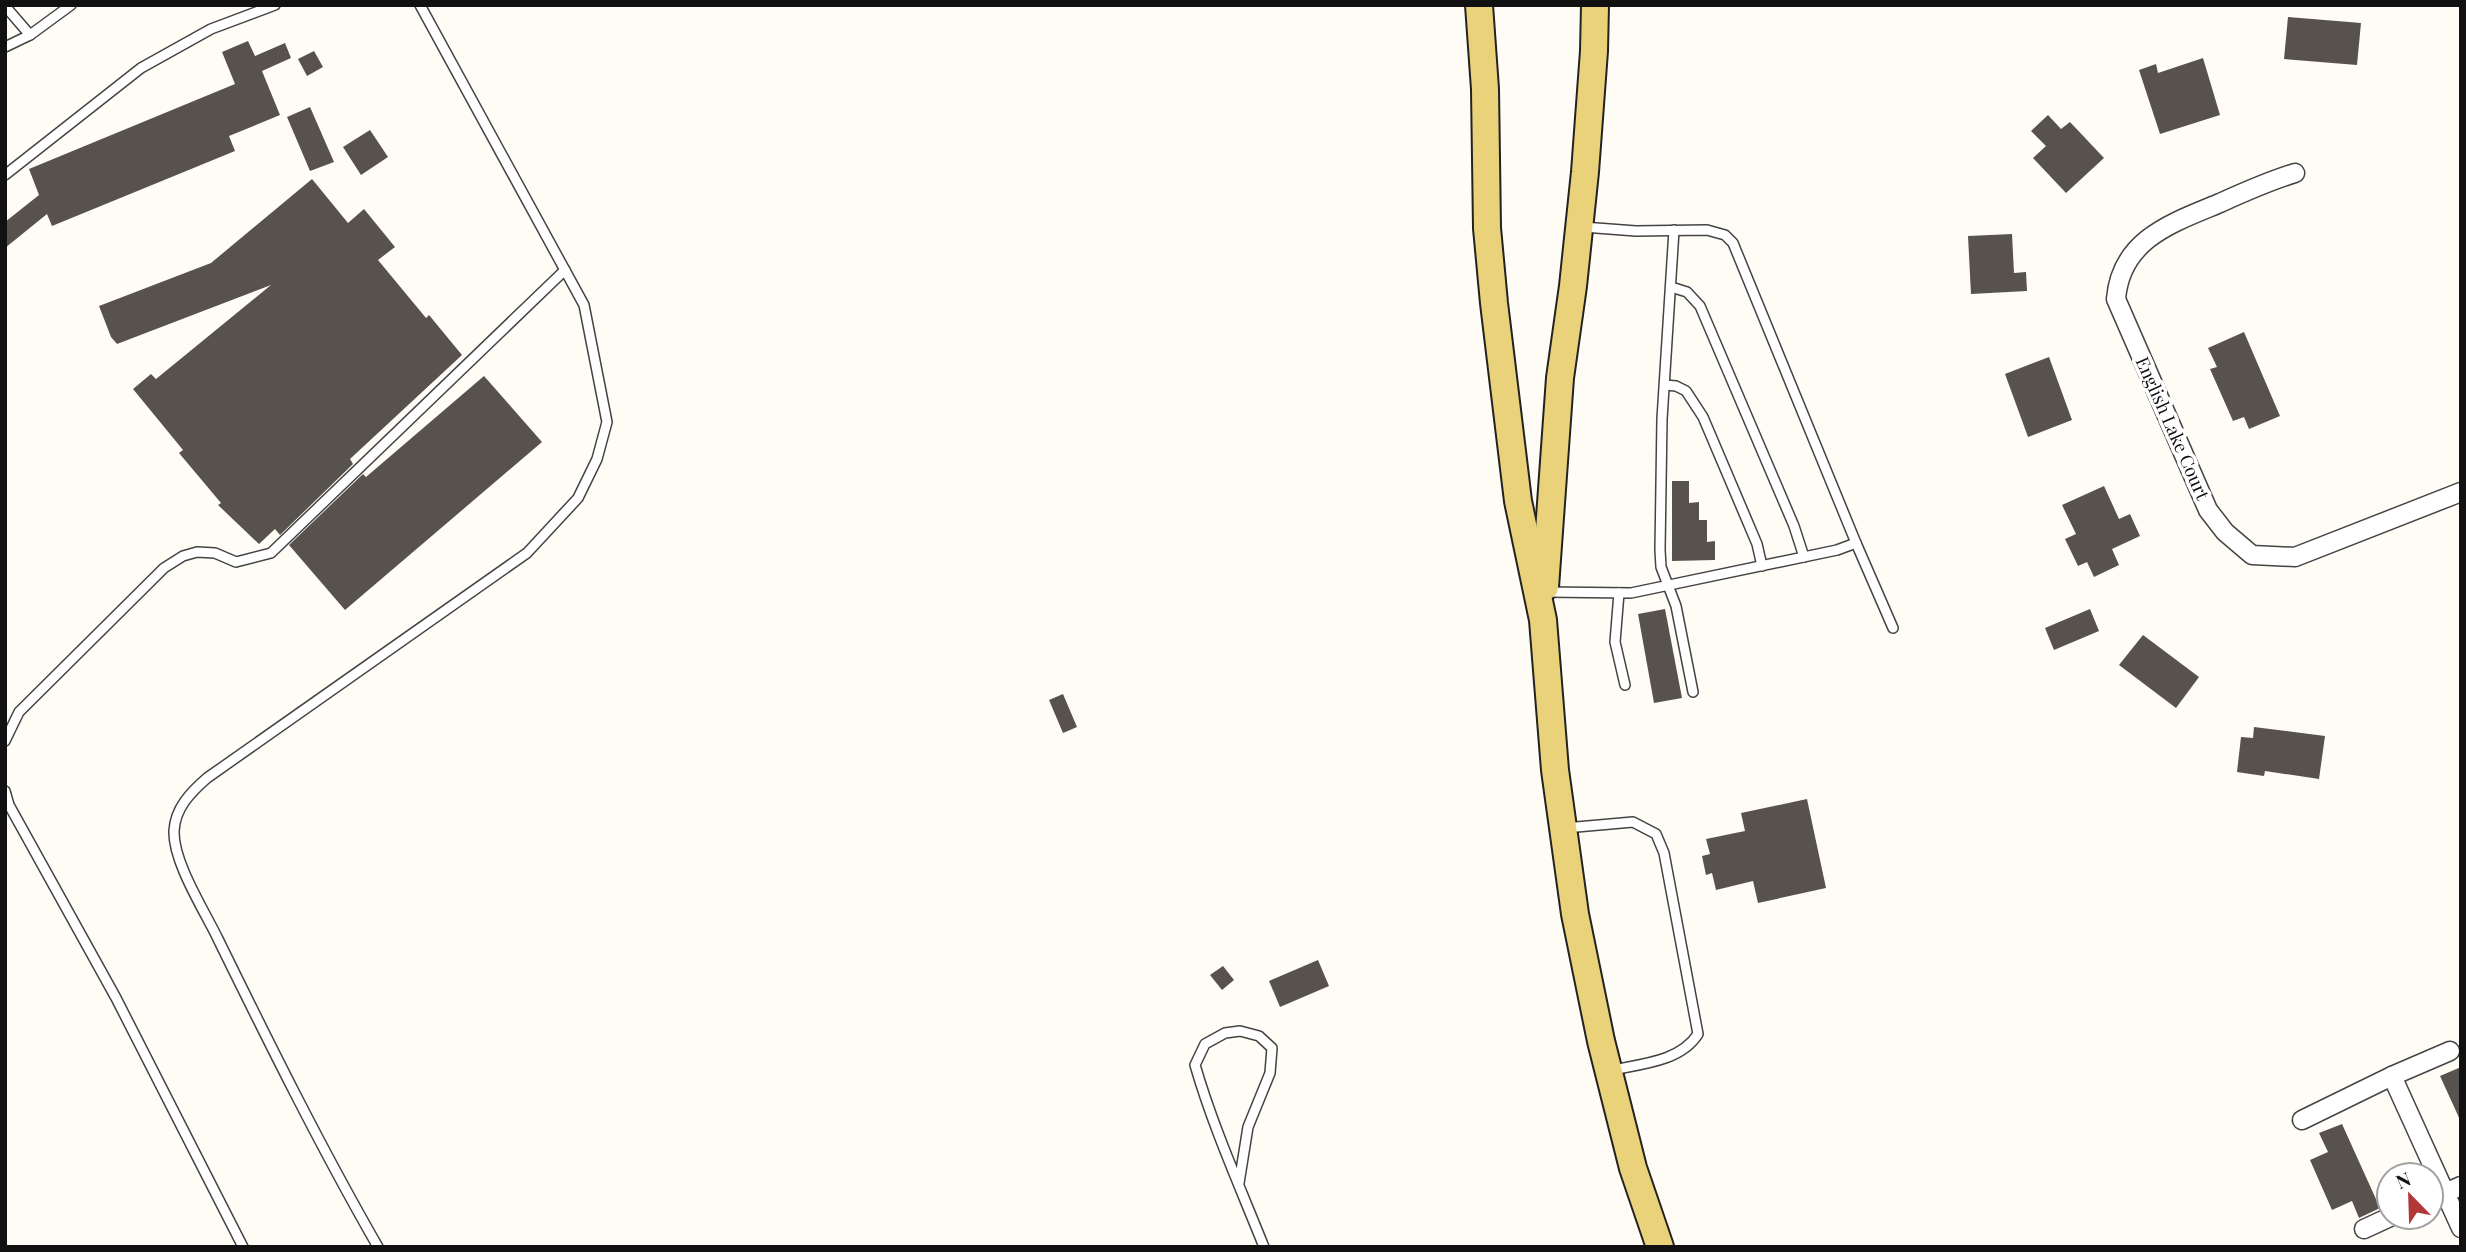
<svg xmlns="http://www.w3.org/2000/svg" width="2466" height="1252" viewBox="0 0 2466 1252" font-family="'Playfair Display',serif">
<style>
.building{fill:#58524e}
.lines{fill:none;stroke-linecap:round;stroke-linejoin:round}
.service-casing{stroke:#444;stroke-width:12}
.minor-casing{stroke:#444;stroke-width:21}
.primary-casing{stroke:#222;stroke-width:30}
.service{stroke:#fff;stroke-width:9}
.minor{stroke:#fff;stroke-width:18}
.primary{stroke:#e9d27a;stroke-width:26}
.labels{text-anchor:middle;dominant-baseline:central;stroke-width:7;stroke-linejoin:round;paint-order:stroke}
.street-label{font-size:18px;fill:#111;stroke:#fff}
</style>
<rect width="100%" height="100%" fill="#fefcf5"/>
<g class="building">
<path d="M2288 17 2361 23 2357 65 2284 59Z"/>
<path d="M248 41 255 56 285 43 291 58 262 71 280 115 229 136 235 151 52 226 47 214 5 248V222L39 195 29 169 235 84 222 52Z"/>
<path d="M314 51 323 67 307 76 298 59Z"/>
<path d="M2203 58 2220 115 2160 134 2139 70 2156 64 2158 73Z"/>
<path d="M310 107 334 162 310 171 287 117Z"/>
<path d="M2048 115 2061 129 2070 122 2104 158 2066 193 2033 158 2046 146 2031 131Z"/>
<path d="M370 130 388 157 361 175 343 147Z"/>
<path d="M312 179 348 223 364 209 395 247 378 260 426 318 429 315 462 355 350 459 353 464 280 535 275 529 259 544 218 505 221 503 179 453 183 450 133 389 151 374 156 379 271 285 117 344 111 337 99 306 211 263Z"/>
<path d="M2012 234 2014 273 2026 272 2027 291 1971 294 1968 236Z"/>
<path d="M2244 332 2280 416 2249 429 2244 417 2233 421 2210 369 2217 367 2208 348Z"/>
<path d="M2049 357 2072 420 2028 437 2005 374Z"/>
<path d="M484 376 542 442 345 610 289 545 363 474 366 477Z"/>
<path d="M1672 481H1689V503L1699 502V520H1707V542L1715 541V560L1672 561Z"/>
<path d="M2104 486 2119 519 2130 514 2140 536 2112 549 2119 565 2094 577 2087 562 2078 566 2065 539 2076 534 2062 505Z"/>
<path d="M1665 609 1682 698 1654 703 1638 614Z"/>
<path d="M2090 609 2099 631 2054 650 2045 628Z"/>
<path d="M2143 635 2199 677 2176 708 2119 665Z"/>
<path d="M1063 694 1077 727 1063 733 1049 700Z"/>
<path d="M2254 727 2325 736 2319 779 2265 771 2264 776 2237 772 2241 737 2253 738Z"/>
<path d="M1807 799 1826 888 1758 903 1753 881 1716 890 1712 873 1706 875 1702 856 1710 854 1706 839 1745 831 1741 813Z"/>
<path d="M1318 960 1329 986 1280 1007 1269 981Z"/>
<path d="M1223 966 1234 980 1222 990 1210 975Z"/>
<path d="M2461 1067V1122L2440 1076Z"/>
<path d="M2342 1124 2380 1208 2359 1218 2352 1201 2332 1210 2310 1160 2328 1152 2319 1133Z"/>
</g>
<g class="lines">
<defs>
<g id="service">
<path d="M5 6 30 35"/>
<path d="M5 47 30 35 71 5"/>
<path d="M5 175 141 68 211 29 275 5"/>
<path d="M1583 227 1636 231 1707 230 1725 235 1733 243 1856 543"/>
<path d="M1674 230 1662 419 1660 550 1661 567 1676 606 1693 692"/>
<path d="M1671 287 1687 292 1700 306 1794 526 1804 557"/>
<path d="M1665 385 1676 386 1686 391 1703 417 1757 544 1762 566"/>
<path d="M1547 592 1631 593 1837 550 1856 543 1893 628"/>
<path d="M1619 593 1615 642 1625 685"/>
<path d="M5 741 19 712 164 568 183 556 197 552 215 553 236 562 271 553 565 270"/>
<path d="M5 791 9 805 116 998 243 1247"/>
<path d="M1565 828 1633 822 1656 834 1664 853 1698 1034C1681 1061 1642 1064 1612 1070"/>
<path d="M1239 1183 1248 1127 1270 1073 1272 1048 1259 1036 1240 1031 1225 1033 1205 1044 1195 1065C1213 1127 1240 1187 1264 1247"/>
<path d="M378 1247C320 1146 269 1043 218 939 204 910 173 862 174 831 175 808 191 792 207 778L527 553 578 498 597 459 607 422 584 305 420 5"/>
</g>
<g id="minor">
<path d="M2295 173C2269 181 2244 192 2220 203 2172 223 2121 239 2116 299L2208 510 2225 532 2252 555 2295 557 2461 492"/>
<path d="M2392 1076 2461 1228"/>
<path d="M2302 1120 2392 1076 2450 1051"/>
<path d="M2431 1199 2461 1186"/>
<path d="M2364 1229 2390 1217"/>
</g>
<g id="primary">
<path d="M1479 5 1485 89 1487 228 1494 303 1518 501 1543 620 1555 770 1575 914 1601 1041 1633 1168 1660 1247"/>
<path d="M1545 587 1560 378 1573 286 1585 172 1594 51 1595 5"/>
</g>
</defs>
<use href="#service" class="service-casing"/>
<use href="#minor" class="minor-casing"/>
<use href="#primary" class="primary-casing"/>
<use href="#service" class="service"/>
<use href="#minor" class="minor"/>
<use href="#primary" class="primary"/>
</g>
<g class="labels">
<g class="street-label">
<text transform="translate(2173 428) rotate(66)">English Lake Court</text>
</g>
</g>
<rect width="2466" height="1252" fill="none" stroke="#111111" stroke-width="14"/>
<g transform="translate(2410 1196) rotate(337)"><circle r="33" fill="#ffffff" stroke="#a0a0a0" stroke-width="2"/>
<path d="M0-5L12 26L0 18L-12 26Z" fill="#b23739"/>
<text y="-10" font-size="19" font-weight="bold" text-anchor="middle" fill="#111111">N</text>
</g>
</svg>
